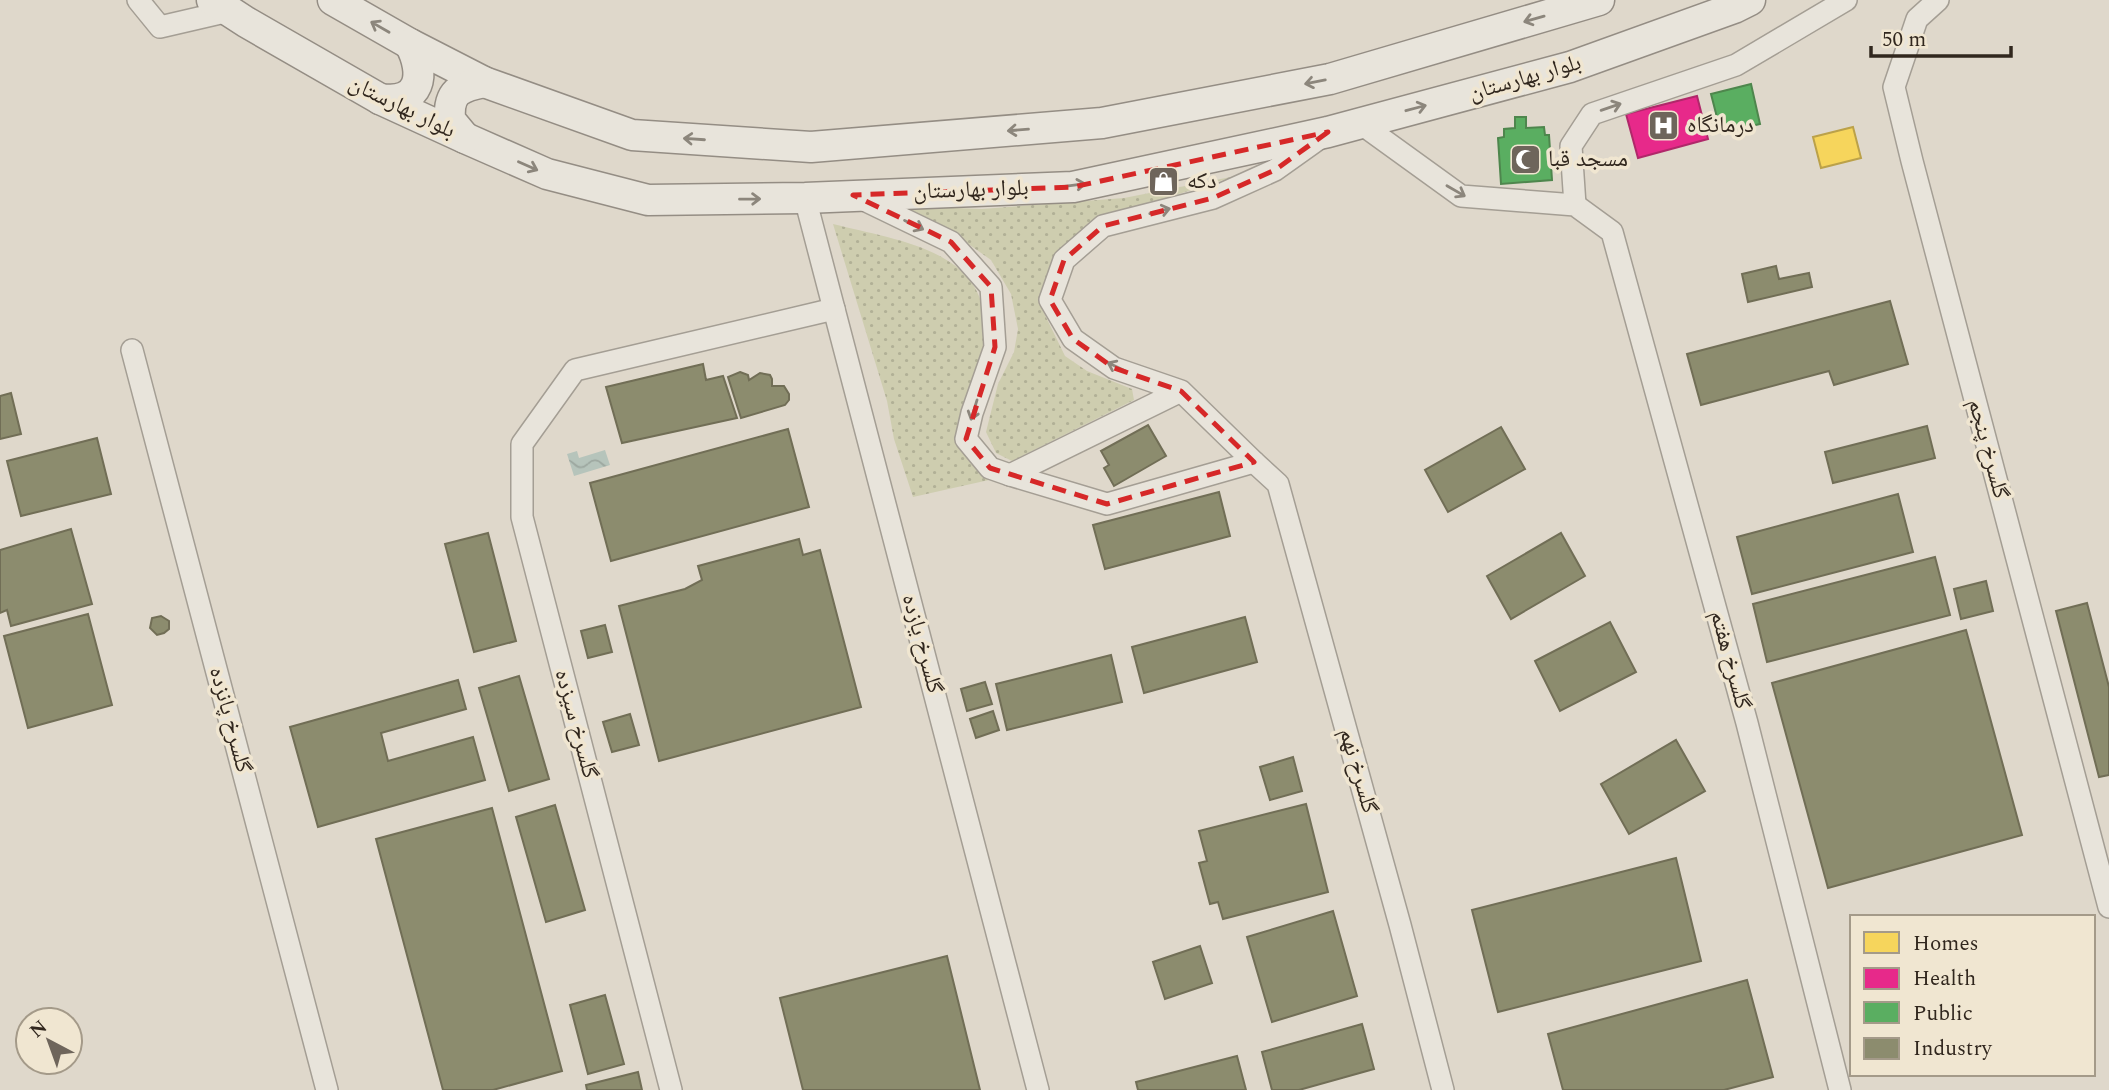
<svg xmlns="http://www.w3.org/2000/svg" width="2109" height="1090" viewBox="0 0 2109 1090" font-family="Spectral,'Noto Naskh Arabic',serif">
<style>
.grass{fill:url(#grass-dots)}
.water{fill:url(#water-waves)}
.homes{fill:#f6d55c;stroke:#bba149;stroke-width:2}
.health{fill:#e7298a;stroke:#b0286a;stroke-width:2}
.public{fill:#5aae61;stroke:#4e864d;stroke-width:2}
.industry{fill:#8c8c6e;stroke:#716e56;stroke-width:2}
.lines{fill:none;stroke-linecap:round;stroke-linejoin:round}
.street-casing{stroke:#a49e94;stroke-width:24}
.secondary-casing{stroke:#948d84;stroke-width:33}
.street{stroke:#e8e4db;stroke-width:21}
.secondary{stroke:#e8e4db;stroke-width:30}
.oneway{stroke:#8c867c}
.marked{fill:none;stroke:#d62828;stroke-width:5;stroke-dasharray:14 9;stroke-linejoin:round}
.labels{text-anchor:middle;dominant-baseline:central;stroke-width:7;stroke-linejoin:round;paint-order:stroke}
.street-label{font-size:23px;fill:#31271e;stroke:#f0e6d1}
.poi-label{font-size:23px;fill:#31271e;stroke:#f0e6d1;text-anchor:start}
</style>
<defs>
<pattern id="grass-dots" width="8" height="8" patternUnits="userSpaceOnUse" patternTransform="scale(1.75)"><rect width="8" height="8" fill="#cecdaf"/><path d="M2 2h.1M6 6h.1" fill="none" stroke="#b1b096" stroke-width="1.8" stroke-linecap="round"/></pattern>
<pattern id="water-waves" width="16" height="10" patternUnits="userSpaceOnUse" patternTransform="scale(1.75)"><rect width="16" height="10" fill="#b6c4bb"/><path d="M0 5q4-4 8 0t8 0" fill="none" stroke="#9da8a0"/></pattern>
</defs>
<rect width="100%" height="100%" fill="#dfd8cb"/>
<g class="grass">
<path d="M1236 176 1099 219 1077 234 1059 251 1042 294 1044 313 1065 356 1087 371 1132 389 1134 400 1012 461 996 453 986 432 998 384 1014 352 1018 329 1011 294 991 260 967 243 897 206 982 209 1124 198Z"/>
<path d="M833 224C899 241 995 250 984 341 983 352 979 362 976 373 970 397 964 422 959 446L978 470 989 480 913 497 894 439 887 401Z"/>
</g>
<path class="water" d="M605 450 610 465 574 476 567 454 577 451 579 458Z"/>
<path class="homes" d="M1853 127 1861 158 1821 168 1813 137Z"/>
<path class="health" d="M1697 96 1708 139 1638 158 1626 114Z"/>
<g class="public">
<path d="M1751 84 1760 124 1721 133 1711 94Z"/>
<path d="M1515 117H1526V128L1544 127 1545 135H1549L1552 180 1501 184 1498 138 1504 137V129L1515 128Z"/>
</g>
<g class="industry">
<path d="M1776 266 1779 279 1809 273 1812 287 1748 302 1742 274Z"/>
<path d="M1890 301 1908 364 1834 385 1829 371 1701 405 1687 354Z"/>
<path d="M703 364 706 380 723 376 737 418 622 443 606 387Z"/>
<path d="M740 372 748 375 749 380 760 373 770 375 772 379V386H784L789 394V400L785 405 741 418 728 377Z"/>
<path d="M11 393 21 434 0 439V396Z"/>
<path d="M1148 425 1166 456 1114 486 1104 468 1109 465 1101 451Z"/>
<path d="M1927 426 1935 458 1833 483 1825 452Z"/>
<path d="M1501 427 1525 469 1448 512 1425 470Z"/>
<path d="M788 429 809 507 611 561 590 483Z"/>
<path d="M97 438 111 494 21 516 7 461Z"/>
<path d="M1219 492 1230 536 1105 569 1093 525Z"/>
<path d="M1898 494 1913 552 1752 594 1737 537Z"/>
<path d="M71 529 92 604 11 626 7 610 0 613V550Z"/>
<path d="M488 533 516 641 474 652 445 544Z"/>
<path d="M1561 533 1585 576 1511 619 1487 576Z"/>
<path d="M799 539 803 555 820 550 861 707 659 761 619 606 685 589 702 580 698 566Z"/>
<path d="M1935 557 1950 615 1767 662 1753 604Z"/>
<path d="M1986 581 1993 611 1961 619 1954 589Z"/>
<path d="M2087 603 2109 687V775L2099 777 2056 611Z"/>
<path d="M88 614 112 705 28 728 4 636Z"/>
<path d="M161 616 169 621V629L164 633 157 635 150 628 152 618Z"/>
<path d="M1245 617 1257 662 1144 693 1132 647Z"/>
<path d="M1610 622 1636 672 1560 711 1535 661Z"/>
<path d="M605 625 612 652 588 658 581 631Z"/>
<path d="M1966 630 2022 835 1828 888 1772 683Z"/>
<path d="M1111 655 1122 702 1007 730 996 684Z"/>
<path d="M519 676 549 779 509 791 479 688Z"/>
<path d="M458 680 466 709 381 733 388 761 473 737 485 780 318 827 290 727Z"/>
<path d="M985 682 992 704 967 711 961 689Z"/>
<path d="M993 711 999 730 976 738 970 719Z"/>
<path d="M630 714 639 745 612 752 603 722Z"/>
<path d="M1676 740 1705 791 1629 834 1601 784Z"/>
<path d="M1293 757 1302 791 1270 800 1260 767Z"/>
<path d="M1306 804 1328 892 1223 919 1218 902 1210 904 1199 863 1207 861 1199 831Z"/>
<path d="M555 805 585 910 546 922 516 817Z"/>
<path d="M492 808 562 1071 493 1090H443L376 839Z"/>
<path d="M1676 858 1701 961 1498 1012 1472 910Z"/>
<path d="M1333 911 1357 996 1272 1022 1247 937Z"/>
<path d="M1200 946 1212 983 1165 999 1153 962Z"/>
<path d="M947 956 980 1090H803L780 998Z"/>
<path d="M1747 980 1773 1077 1724 1090H1563L1548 1034Z"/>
<path d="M605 995 624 1064 588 1074 570 1005Z"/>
<path d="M1362 1024 1374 1069 1299 1090H1272L1262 1052Z"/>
<path d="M1237 1056 1246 1090H1138L1136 1082Z"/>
<path d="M638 1072 642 1090H587L586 1085Z"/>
</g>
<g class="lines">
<defs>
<g id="street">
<path d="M138 0 160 27 229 11"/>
<path d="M1938 0 1917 19 1894 87 1912 161 2109 907"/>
<path d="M1360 123 1461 196 1575 205 1612 232 1747 723 1840 1090"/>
<path d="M858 197 951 242 991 287 995 347 972 413 966 439 990 468 1010 475"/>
<path d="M805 198 1038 1090"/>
<path d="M1575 205 1571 146 1592 114 1736 65 1846 0"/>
<path d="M132 350 327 1090"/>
<path d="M1181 391 1010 475 1107 504 1254 462 1181 391 1114 368 1073 339 1050 300 1064 260 1103 226 1213 198 1275 170 1320 138"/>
<path d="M1254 462 1278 484 1400 925 1443 1090"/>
<path d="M671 1090 522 517V444L575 370 834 309"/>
</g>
<g id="secondary">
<path d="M212 0 246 22 380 99 465 138 547 174 648 200 805 198 1073 187 1328 132 1570 67 1734 8 1750 0"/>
<path d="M333 0 410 44 484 82 632 135 811 147 1102 123 1330 79 1599 0"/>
<path d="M380 99C421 105 426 74 410 44"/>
<path d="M465 138 450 120C448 92 459 87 484 82"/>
</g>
</defs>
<use href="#street" class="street-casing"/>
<use href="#secondary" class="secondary-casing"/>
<use href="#street" class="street"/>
<use href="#secondary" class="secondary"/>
</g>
<defs><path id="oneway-shaft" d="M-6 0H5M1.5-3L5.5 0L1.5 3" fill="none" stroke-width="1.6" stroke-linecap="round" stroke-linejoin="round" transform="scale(1.75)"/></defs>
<g class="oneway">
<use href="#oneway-shaft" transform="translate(1534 19) rotate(164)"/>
<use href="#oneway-shaft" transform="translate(380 27) rotate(-150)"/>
<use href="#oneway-shaft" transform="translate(1315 82) rotate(169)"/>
<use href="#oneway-shaft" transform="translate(1611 107) rotate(-19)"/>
<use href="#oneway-shaft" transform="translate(1416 108) rotate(-15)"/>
<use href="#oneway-shaft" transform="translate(1018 130) rotate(175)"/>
<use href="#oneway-shaft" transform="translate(694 139) rotate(-176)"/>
<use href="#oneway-shaft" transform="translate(528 166) rotate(24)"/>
<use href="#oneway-shaft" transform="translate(1075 185) rotate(-8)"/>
<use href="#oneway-shaft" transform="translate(1456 191) rotate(30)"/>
<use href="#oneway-shaft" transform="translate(750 199) rotate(-1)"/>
<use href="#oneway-shaft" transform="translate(1160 211) rotate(-14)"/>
<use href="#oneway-shaft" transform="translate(914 225) rotate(26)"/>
<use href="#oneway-shaft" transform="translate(1117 367) rotate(-155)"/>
<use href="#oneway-shaft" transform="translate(974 410) rotate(107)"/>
</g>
<path class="marked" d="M1328 132 1275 170 1213 198 1103 226 1064 260 1050 300 1073 339 1114 368 1181 391 1254 462 1107 504 990 468 966 439 995 347 991 287 951 242 853 195 1073 187Z"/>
<defs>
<symbol id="hospital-square" viewBox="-11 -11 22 22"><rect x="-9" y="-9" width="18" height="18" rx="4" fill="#6e655b" stroke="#f0e6d1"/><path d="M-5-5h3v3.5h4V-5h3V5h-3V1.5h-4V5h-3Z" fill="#fff"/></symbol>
<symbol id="mosque-square" viewBox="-11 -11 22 22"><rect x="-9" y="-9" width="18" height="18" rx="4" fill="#6e655b" stroke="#f0e6d1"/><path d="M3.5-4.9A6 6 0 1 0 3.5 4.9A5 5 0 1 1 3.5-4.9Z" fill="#fff"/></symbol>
<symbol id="shop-square" viewBox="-11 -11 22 22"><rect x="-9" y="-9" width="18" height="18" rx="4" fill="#6e655b" stroke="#f0e6d1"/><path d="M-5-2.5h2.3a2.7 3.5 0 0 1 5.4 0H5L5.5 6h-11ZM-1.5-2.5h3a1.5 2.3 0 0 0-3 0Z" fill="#fff"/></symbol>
</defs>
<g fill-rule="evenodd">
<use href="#hospital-square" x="1646" y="108" width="35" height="35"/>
<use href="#mosque-square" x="1508" y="142" width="35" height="35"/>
<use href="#shop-square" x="1146" y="164" width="35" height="35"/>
</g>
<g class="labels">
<g class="street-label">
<text transform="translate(1525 78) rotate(-16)">بلوار بهارستان</text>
<text transform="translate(402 107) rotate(26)">بلوار بهارستان</text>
<text transform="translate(971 190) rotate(-2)">بلوار بهارستان</text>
<text transform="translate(1988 449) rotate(75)">گلسرخ پنجم</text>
<text transform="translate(922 644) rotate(75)">گلسرخ یازده</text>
<text transform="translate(1730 660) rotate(75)">گلسرخ هفتم</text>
<text transform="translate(230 720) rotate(75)">گلسرخ پانزده</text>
<text transform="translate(576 724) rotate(75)">گلسرخ سیزده</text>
<text transform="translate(1358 771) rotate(74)">گلسرخ نهم</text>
</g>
<g class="poi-label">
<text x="1687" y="125">درمانگاه</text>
<text x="1548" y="159">مسجد قبا</text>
<text x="1187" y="181">دکه</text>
</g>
</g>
<rect x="1850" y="915" width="245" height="161" fill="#f0e6d1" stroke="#a49a89" stroke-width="2"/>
<rect x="1864" y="932" width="35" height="21" fill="#f6d55c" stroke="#a49a89" stroke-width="2"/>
<text x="1913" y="950" font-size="21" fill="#31271e">Homes</text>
<rect x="1864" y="968" width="35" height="21" fill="#e7298a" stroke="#a49a89" stroke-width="2"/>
<text x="1913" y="985" font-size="21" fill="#31271e">Health</text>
<rect x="1864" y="1002" width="35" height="21" fill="#5aae61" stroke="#a49a89" stroke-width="2"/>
<text x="1913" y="1020" font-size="21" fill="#31271e">Public</text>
<rect x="1864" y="1038" width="35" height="21" fill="#8c8c6e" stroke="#a49a89" stroke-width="2"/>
<text x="1913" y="1055" font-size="21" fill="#31271e">Industry</text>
<g transform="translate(49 1041) rotate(319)"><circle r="33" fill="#f0e6d1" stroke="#a49a89" stroke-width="2"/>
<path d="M0-5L12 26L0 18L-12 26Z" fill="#6e655b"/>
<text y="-10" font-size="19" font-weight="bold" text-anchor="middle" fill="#31271e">N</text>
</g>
<path d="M1871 46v10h140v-10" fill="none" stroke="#31271e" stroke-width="3.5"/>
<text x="1882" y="46" font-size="21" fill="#31271e" stroke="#f0e6d1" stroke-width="5" paint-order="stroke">50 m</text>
</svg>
